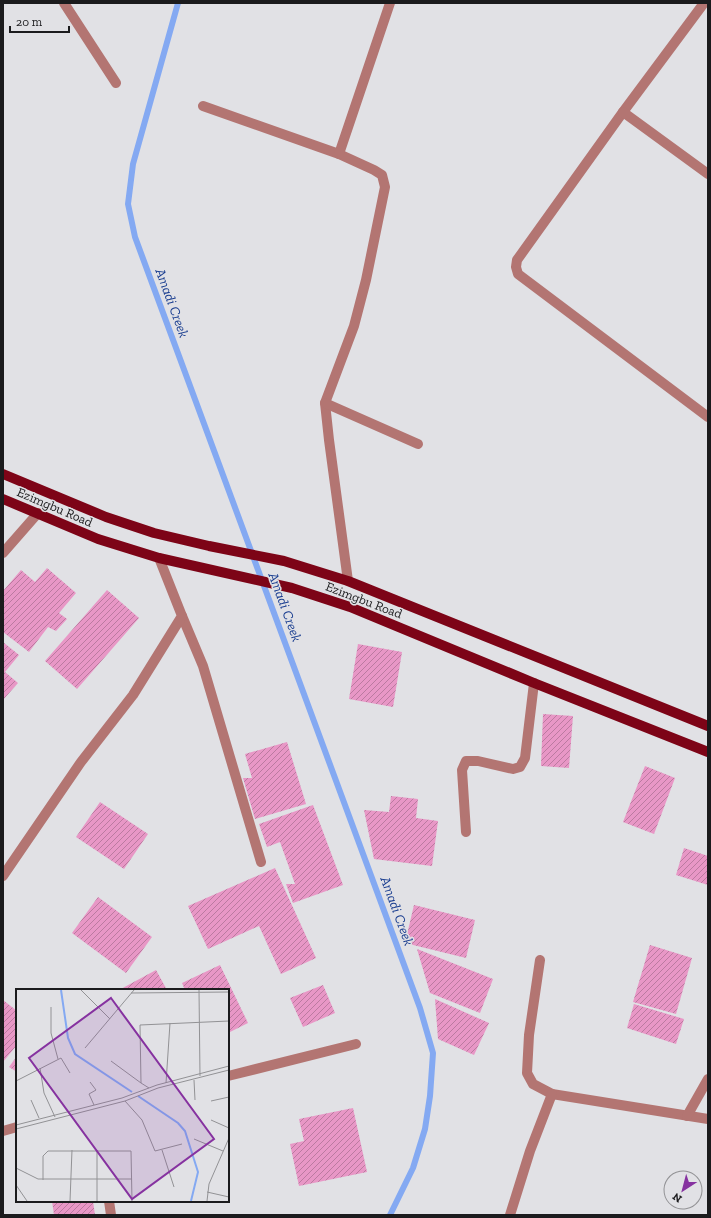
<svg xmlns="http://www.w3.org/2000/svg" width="711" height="1218" viewBox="0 0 711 1218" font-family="'Zilla Slab',serif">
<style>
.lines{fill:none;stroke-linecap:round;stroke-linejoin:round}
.stream{stroke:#84a9f2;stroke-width:6}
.building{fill:url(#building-hatch)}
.minor{stroke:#b37572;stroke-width:10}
.major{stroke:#7d0417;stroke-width:10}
.labels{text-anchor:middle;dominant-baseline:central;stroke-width:3;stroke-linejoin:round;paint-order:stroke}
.street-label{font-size:13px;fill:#1b1b1d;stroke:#e1e1e5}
.water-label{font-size:14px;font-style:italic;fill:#183c8f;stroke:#e1e1e5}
.inset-river{fill:none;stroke:#84a9f2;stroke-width:2}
.inset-road{fill:none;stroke:#929295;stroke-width:1}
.view{fill:#8632a0;fill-opacity:0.15;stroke:#8632a0;stroke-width:2}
.inset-edge{fill:none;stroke:#1b1b1d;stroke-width:2}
</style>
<defs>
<pattern id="building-hatch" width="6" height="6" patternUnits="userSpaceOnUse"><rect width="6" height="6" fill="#e897c6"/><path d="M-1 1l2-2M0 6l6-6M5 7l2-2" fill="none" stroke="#bb7aa0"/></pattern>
</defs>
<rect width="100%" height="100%" fill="#e1e1e5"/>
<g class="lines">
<path class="stream" d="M178 3 133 164 128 204 135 237 420 1008 433 1053 430 1096 425 1129 413 1168 390 1215"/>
</g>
<g class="building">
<path d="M47 568 76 593 59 613 67 619 56 631 48 627 29 652 3 632V591L21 570 35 582Z"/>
<path d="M107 590 139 618 77 689 45 661Z"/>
<path d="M3 642 19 655 5 672 18 683 3 700Z"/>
<path d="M358 644 402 652 393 707 349 699Z"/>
<path d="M543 714 573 716 569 768 541 766Z"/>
<path d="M287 742 306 804 255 819 243 778H252L245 754Z"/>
<path d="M645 766 675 778 654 834 623 822Z"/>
<path d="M391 796 418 799 416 818 438 821 432 866 374 859 364 810 389 812Z"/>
<path d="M100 802 148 834 124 869 76 837Z"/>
<path d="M313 805 343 885 293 903 286 884H295L280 842 267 847 259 824Z"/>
<path d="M684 848 708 856V885L676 875Z"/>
<path d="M275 868 316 958 281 974 259 926 208 949 188 906Z"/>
<path d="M98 897 152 937 126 973 72 933Z"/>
<path d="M414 905 475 920 466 958 405 943Z"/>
<path d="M650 945 692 958 676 1014 633 1002Z"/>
<path d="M417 949 493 979 480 1013 430 993Z"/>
<path d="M220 965 248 1023 228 1033V990H185L182 983Z"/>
<path d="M156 970 167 990H119Z"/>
<path d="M323 985 335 1013 303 1027 290 998Z"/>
<path d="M435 999 489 1023 474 1055 438 1039Z"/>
<path d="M3 1000 17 1011V1045L3 1062Z"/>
<path d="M634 1004 684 1019 676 1044 627 1028Z"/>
<path d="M17 1056V1072L9 1067Z"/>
<path d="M353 1108 367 1172 299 1186 290 1144 304 1141 299 1119Z"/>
<path d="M52 1201H93L95 1215H54Z"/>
</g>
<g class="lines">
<g class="minor">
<path d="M64 3 116 83"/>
<path d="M704 3 623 112 517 260 516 267 518 274 708 417"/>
<path d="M203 106 339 154 374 170 382 175 385 187 366 280 354 326 325 403 329 440 348 581"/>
<path d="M623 112 708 174"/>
<path d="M339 154 390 3"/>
<path d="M325 403 418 444"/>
<path d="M3 553 38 513"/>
<path d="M182 616 203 666 261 862"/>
<path d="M466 832 462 770 466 761H478L513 769 520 767 525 758 534 683"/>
<path d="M3 876 81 762 133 695 182 616 159 558"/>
<path d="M540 960 529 1035 527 1073 533 1084 552 1094 708 1119"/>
<path d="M228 1076 356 1044"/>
<path d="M687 1116 708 1079"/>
<path d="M3 1131 17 1127"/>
<path d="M109 1201 111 1215"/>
<path d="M510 1215 530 1151 552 1094"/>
</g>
<g class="major">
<path d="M3 474 106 517 154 533 209 546 284 561 348 581 708 726"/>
<path d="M3 499 98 539 159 558 292 588 350 607 534 683 708 752"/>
</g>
</g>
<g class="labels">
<g class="street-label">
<text transform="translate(55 507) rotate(23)">Ezimgbu Road</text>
<text transform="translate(364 600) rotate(21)">Ezimgbu Road</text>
</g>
<g class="water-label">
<text transform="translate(172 303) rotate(70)">Amadi Creek</text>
<text transform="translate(285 607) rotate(70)">Amadi Creek</text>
<text transform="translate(397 911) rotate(70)">Amadi Creek</text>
</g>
</g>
<g transform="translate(16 989)">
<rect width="213" height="213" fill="#e1e1e5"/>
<path class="inset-river" d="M45 1 52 49 59 65 116 103M122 107 162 134 169 142 182 183 175 212"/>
<path class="inset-road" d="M65 1 94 30M183 1 184 87M115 4 213 3M35 18V44L42 70M69 59 118 1M95 72 125 94M24 79 28 104 39 128M178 91 179 111M0 92 45 69 54 84M74 93 80 101 73 105 78 116M150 94 154 34M133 99 125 94 124 36 213 32M15 111 23 129M109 112 126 131 139 162 166 155M195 112 213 108M195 131 213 139M0 136 106 109 141 96 213 77M0 140 109 112 142 99 213 81M178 150 207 162M146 161 158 198M0 179 22 190H116M27 191V167L32 162H115L116 212M0 196 11 212M191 203 213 208M54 212 56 161M81 212V161M191 212 193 195 213 149"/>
<path class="view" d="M95 9 198 150 116 210 13 69Z"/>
<rect width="213" height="213" class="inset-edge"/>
</g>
<rect width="711" height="1218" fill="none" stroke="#1b1b1d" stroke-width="8"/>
<g transform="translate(683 1190) rotate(216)"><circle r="19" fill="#e1e1e5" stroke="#929295"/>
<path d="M0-3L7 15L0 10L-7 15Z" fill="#8632a0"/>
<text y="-6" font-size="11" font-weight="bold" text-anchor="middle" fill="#1b1b1d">N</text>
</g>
<path d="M10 26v6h59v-6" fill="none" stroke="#1b1b1d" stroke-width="2"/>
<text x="16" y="26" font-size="12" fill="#1b1b1d" stroke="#e1e1e5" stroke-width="3" paint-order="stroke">20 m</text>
</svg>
